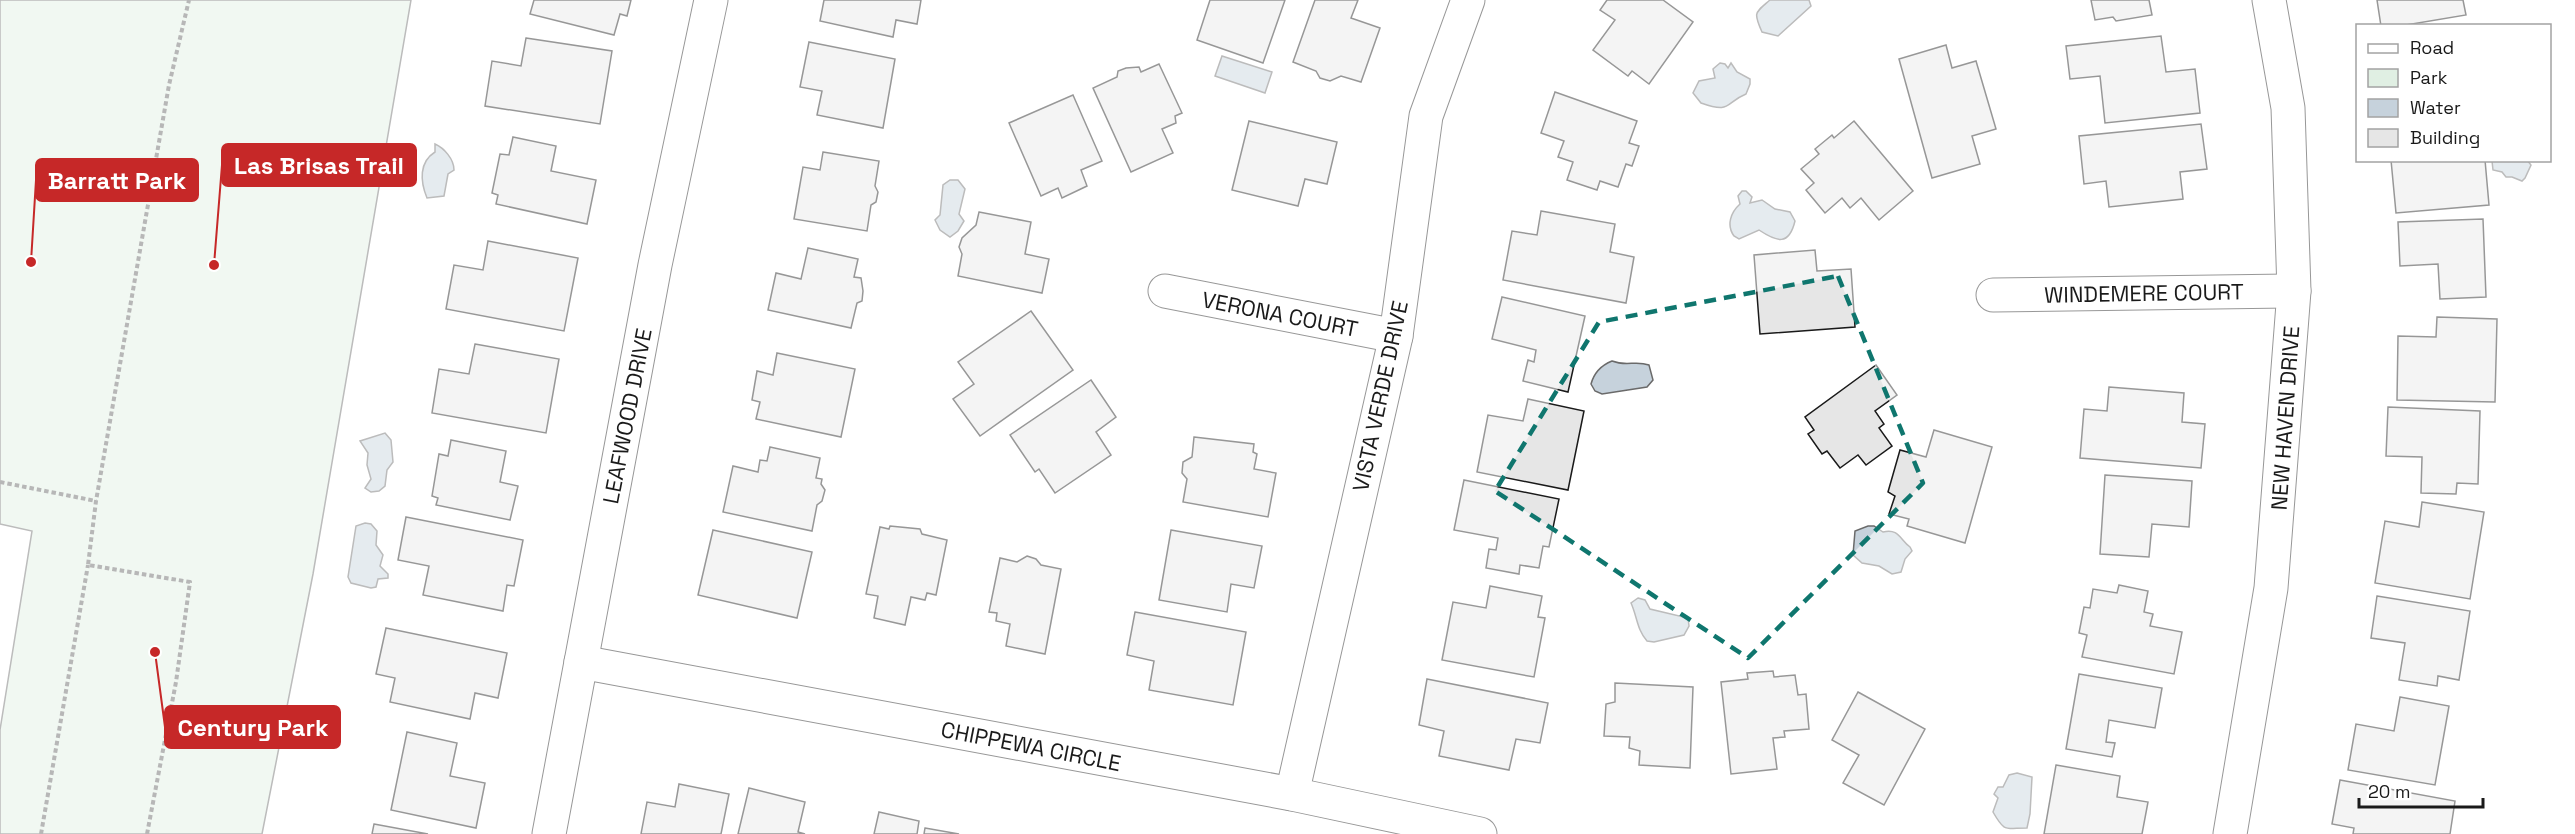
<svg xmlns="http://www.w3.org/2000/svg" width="2575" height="834" viewBox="0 0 2575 834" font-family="'Space Grotesk',sans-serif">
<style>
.green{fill:#e0efe3;stroke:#6a6a6a;stroke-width:1.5}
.water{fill:#c6d2dc;stroke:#6a6a6a;stroke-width:1.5}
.building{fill:#e6e6e6;stroke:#1a1a1a;stroke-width:1.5}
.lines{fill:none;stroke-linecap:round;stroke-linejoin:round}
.minor-casing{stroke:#1a1a1a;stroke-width:35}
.path{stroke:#5f5f5f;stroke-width:4;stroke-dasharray:4.5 3;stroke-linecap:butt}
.minor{stroke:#fff;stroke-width:33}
.marked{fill:none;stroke:#0f766e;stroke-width:4.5;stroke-dasharray:12 8;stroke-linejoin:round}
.labels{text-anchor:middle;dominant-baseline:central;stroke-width:4.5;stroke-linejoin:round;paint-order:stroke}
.street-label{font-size:22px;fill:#1a1a1a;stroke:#fff}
.leader{fill:none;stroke:#c62828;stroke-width:2}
.callout-dot{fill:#c62828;stroke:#fff;stroke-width:2}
.callout{fill:#c62828;stroke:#c62828;stroke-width:2}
.callout-label{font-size:24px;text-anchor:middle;font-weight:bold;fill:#fff}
</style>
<rect width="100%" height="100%" fill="#fff"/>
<path class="green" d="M0 0H411L313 574 262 834H0V730L32 531 0 524Z"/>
<g class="water">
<path d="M1770 0H1809L1811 6 1778 36 1762 32C1753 12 1755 13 1770 0Z"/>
<path d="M1222 56 1272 72 1265 93 1215 76Z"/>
<path d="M1720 63 1725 64 1728 68 1731 63 1737 72 1750 79V84L1746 94C1724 103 1732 114 1701 103L1693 93 1699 81 1715 78 1713 69Z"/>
<path d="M435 144C444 148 454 159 454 170L448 174 444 196 427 198C420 181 419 162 435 152Z"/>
<path d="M2527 160 2531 165 2525 178 2522 181 2512 177H2506L2502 172 2493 170 2492 161Z"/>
<path d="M950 180H958L965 189 959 214 964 221 958 231 950 237 940 230 935 220 940 215 943 185Z"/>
<path d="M1742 191H1746L1752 197 1750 203 1762 200 1775 209 1790 212 1795 221C1789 246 1777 242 1759 230L1739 239 1734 236C1726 225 1731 212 1740 204L1738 196Z"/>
<path d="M1612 361C1627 367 1635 360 1649 365L1653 380 1647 387 1602 394 1595 391 1591 384C1594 373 1602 365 1612 361Z"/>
<path d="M385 433 391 440 393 462 387 470 385 486 379 491 371 492 365 488 371 479 367 465 368 453 360 441Z"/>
<path d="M365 523 371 524 377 531 376 545 383 555 380 566 388 574V578L378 579 376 587 371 588 351 583 348 577 356 526Z"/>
<path d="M1868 526H1874L1883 532C1899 528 1900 540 1910 547L1912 551 1905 559 1901 572 1892 574 1879 566 1862 563 1853 555 1855 531Z"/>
<path d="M1638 598 1645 600 1650 609 1688 618 1689 626 1684 635 1654 642 1647 641C1637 630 1637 616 1631 603Z"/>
<path d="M2017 773 2032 777 2030 814 2027 828C2005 828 2005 833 1993 812L1998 798 1994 794 1998 787H2003L2009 775Z"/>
</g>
<g class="building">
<path d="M534 0H631L627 16 620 14 614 35 530 14Z"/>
<path d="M824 0H921L917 24 896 20 893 37 820 21Z"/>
<path d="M1210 0H1285L1263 63 1197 40Z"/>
<path d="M1315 0H1358L1351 18 1380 28 1361 82 1341 76 1330 81 1320 78 1316 71 1293 62Z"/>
<path d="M1607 0H1663L1693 22 1649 84 1632 71 1628 76 1593 50 1615 20 1600 10Z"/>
<path d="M2091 0H2149L2152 15 2116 21 2113 17 2095 20Z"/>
<path d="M2377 0H2463L2466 15 2400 26H2381Z"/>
<path d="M2161 36 2166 72 2195 69 2200 113 2105 123 2100 76 2070 79 2066 46Z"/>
<path d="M526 38 612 51 600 124 485 106 492 61 521 66Z"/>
<path d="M809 42 895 59 883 128 817 115 822 91 800 87Z"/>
<path d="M1946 45 1952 68 1976 61 1996 129 1972 136 1980 164 1932 178 1899 59Z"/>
<path d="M1159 64 1182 113 1175 116 1176 123 1162 129 1173 153 1131 172 1093 88 1117 77 1118 71 1126 68 1139 67 1141 72Z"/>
<path d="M1555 92 1637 121 1629 143 1639 146 1632 166 1626 164 1618 187 1600 181 1597 190 1567 180 1573 162 1558 157 1564 141 1541 133Z"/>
<path d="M1073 95 1102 161 1081 170 1087 186 1062 198 1058 188 1041 196 1009 123Z"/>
<path d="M1249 121 1337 142 1327 184 1305 179 1298 206 1232 190Z"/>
<path d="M1854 121 1913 191 1879 220 1861 198 1850 208 1842 198 1825 213 1806 190 1814 183 1801 169 1819 154 1815 149 1832 135 1834 138Z"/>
<path d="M2201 124 2207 169 2180 172 2183 199 2109 207 2106 181 2084 184 2079 136Z"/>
<path d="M513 137 556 146 551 171 596 180 587 224 496 204 498 195 492 193 500 154 509 155Z"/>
<path d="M823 152 879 161 875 186 878 192 876 202 871 205 867 231 794 219 803 167 820 170Z"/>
<path d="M2391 160H2485L2489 205 2396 213Z"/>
<path d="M1541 211 1615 224 1610 252 1634 257 1626 303 1503 280 1512 231 1537 235Z"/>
<path d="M979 212 1031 222 1025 254 1049 259 1042 293 958 276 962 254 959 247 962 238 976 225Z"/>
<path d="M2483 219 2486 297 2440 299 2438 264 2400 266 2398 222Z"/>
<path d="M488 241 578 258 564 331 446 309 454 265 483 270Z"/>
<path d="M808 248 858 259 854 277 861 278 863 291 862 301 857 303 851 328 768 310 776 273 801 279Z"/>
<path d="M1815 250 1817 271 1851 269 1855 327 1760 334 1754 255Z"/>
<path d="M1502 297 1585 316 1568 392 1523 381 1528 360 1534 362 1536 350 1492 339Z"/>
<path d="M1031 311 1073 370 980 436 953 399 974 384 958 362Z"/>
<path d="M2437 317 2497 319 2495 402 2397 400 2398 336 2436 337Z"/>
<path d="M475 344 559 359 546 433 432 413 439 369 469 374Z"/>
<path d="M777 353 855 369 841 437 756 419 760 402 752 400 757 371 773 375Z"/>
<path d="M1876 365 1897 395 1875 411 1884 424 1879 428 1892 446 1866 465 1858 455 1840 468 1827 451 1822 454 1808 434 1814 430 1805 417Z"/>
<path d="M1091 380 1116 417 1096 432 1111 455 1055 493 1039 469 1035 472 1010 435Z"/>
<path d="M2109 387 2184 393 2182 422 2205 424 2201 468 2080 458 2084 409 2107 411Z"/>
<path d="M1528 399 1584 411 1568 490 1477 472 1488 415 1523 421Z"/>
<path d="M2388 407 2480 411 2478 484 2457 483 2456 494 2421 493 2422 457 2386 456Z"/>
<path d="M1934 430 1992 447 1965 543 1907 526 1909 519 1889 514 1895 496 1888 492 1900 450 1926 457Z"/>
<path d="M1194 437 1254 444 1253 452 1257 454 1254 469 1276 473 1268 517 1183 502 1187 479 1182 473 1183 462 1192 457Z"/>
<path d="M451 440 506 451 500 482 518 486 510 520 436 505 438 498 432 496 439 454 448 456Z"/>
<path d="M770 447 820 458 816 478 822 479 821 484 825 490 822 501 817 505 812 531 723 512 733 466 758 472 760 460 767 461Z"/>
<path d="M2105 475 2192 481 2189 527 2152 524 2149 557 2100 554Z"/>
<path d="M1464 480 1559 499 1549 547 1543 546 1539 568 1520 565 1519 574 1486 568 1489 549 1496 550 1498 538 1454 530Z"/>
<path d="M2422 502 2484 512 2470 599 2375 583 2385 521 2419 527Z"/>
<path d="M406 517 523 540 514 586 507 585 503 611 423 595 429 566 398 560Z"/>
<path d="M890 526 920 529 922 534 947 540 936 595 927 593 925 600 911 597 905 625 874 618 878 596 866 594 880 527 889 529Z"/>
<path d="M713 530 812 552 797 618 698 595Z"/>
<path d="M1171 530 1262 546 1254 588 1231 584 1227 612 1159 600Z"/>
<path d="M1027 556 1036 559 1041 565 1061 569 1045 654 1006 646 1010 624 996 621 997 613 989 612 1000 558 1017 562Z"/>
<path d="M2119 585 2148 591 2144 612 2153 614 2150 626 2182 632 2174 674 2082 657 2087 635 2079 633 2084 607 2090 608 2093 589 2117 593Z"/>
<path d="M1490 586 1542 596 1538 617 1545 618 1534 677 1442 660 1453 602 1486 608Z"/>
<path d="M2377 596 2470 611 2459 680 2438 676 2437 686 2399 680 2405 643 2371 638Z"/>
<path d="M1135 612 1246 632 1233 705 1149 690 1154 661 1127 655Z"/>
<path d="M386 628 507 653 498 698 475 693 470 719 390 702 395 678 376 674Z"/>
<path d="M1773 671 1774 677 1795 675 1798 695 1806 694 1809 729 1784 731 1785 737 1773 738 1777 769 1731 774 1721 682 1748 679 1747 673Z"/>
<path d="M2079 674 2162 688 2155 728 2109 720 2106 742 2115 743 2112 757 2066 749Z"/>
<path d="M1427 679 1548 703 1540 743 1516 739 1509 770 1439 756 1444 731 1419 725Z"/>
<path d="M1615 683 1693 687 1690 768 1639 765 1640 751 1629 748 1630 737 1604 736 1606 704 1615 702Z"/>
<path d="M1858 692 1925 729 1884 805 1843 783 1859 755 1832 740Z"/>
<path d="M2400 697 2449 706 2435 785 2348 770 2356 724 2394 731Z"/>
<path d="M407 732 457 743 450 776 485 783 476 828 391 810Z"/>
<path d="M2056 765 2120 776 2117 797 2148 802 2142 834H2044Z"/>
<path d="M2340 780 2455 801 2450 834H2353L2354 828 2332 824Z"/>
<path d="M679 784 729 794 721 834H641L647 802 675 807Z"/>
<path d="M749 788 805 802 798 832 805 834H738Z"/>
<path d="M879 812 919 821 917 834H874Z"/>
<path d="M374 824 428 834H372Z"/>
<path d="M925 828 959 834H924Z"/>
</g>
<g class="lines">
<defs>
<g id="minor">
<path d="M1165 291 1396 336"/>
<path d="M1993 295 2294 291"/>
<path d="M581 662 1292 794 1480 834"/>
<path d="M1292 794 1396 336 1426 116 1468 0"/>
<path d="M549 834 655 265 711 0"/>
<path d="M2230 834 2271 588 2294 291 2288 108 2269 0"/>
</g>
</defs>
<use href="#minor" class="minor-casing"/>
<g class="path">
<path d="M0 482 96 501"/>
<path d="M41 834 88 565"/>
<path d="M147 834 176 682 190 582 88 565 96 501 169 85 189 0"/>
</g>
<use href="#minor" class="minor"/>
</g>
<path d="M0 0H2575V834H0ZM1838 276 1923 483 1748 658 1495 491 1599 322Z" fill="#fff" fill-opacity=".55" fill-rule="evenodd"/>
<path class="marked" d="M1838 276 1923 483 1748 658 1495 491 1599 322Z"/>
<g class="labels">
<g class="street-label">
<text transform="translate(2144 293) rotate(-1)">WINDEMERE COURT</text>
<text transform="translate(1280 314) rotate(11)">VERONA COURT</text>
<text transform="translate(1380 396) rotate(-78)">VISTA VERDE DRIVE</text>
<text transform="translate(627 416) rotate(-79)">LEAFWOOD DRIVE</text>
<text transform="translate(2285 418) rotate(-86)">NEW HAVEN DRIVE</text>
<text transform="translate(1031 746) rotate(11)">CHIPPEWA CIRCLE</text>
</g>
</g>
<path class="leader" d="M214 265L222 165M31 262L36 180M155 652L165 727"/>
<g class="callout-dot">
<circle cx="214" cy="265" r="6"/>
<circle cx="31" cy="262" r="6"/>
<circle cx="155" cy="652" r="6"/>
</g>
<g class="callout">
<rect x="222" y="144" width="194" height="42" rx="6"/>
<rect x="36" y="159" width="162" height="42" rx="6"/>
<rect x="165" y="706" width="175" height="42" rx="6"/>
</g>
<g class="callout-label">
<text x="319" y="174">Las Brisas Trail</text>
<text x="117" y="189">Barratt Park</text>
<text x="253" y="736">Century Park</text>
</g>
<rect x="2356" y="24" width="195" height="138" fill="#ffffff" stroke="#a3a3a3" stroke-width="1.5"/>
<rect x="2368" y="44" width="30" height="9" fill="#ffffff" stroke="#a3a3a3" stroke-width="1.5"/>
<text x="2410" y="54" font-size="18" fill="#1a1a1a">Road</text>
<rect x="2368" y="69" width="30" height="18" fill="#e0efe3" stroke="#a3a3a3" stroke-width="1.5"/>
<text x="2410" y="84" font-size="18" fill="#1a1a1a">Park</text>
<rect x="2368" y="99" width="30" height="18" fill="#c6d2dc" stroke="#a3a3a3" stroke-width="1.5"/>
<text x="2410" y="114" font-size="18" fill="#1a1a1a">Water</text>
<rect x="2368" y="129" width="30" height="18" fill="#e6e6e6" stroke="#a3a3a3" stroke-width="1.5"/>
<text x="2410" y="144" font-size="18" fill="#1a1a1a">Building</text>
<path d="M2359 798v9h124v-9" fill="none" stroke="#1a1a1a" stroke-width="3"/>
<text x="2368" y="798" font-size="18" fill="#1a1a1a" stroke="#ffffff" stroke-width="4.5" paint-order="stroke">20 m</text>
</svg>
